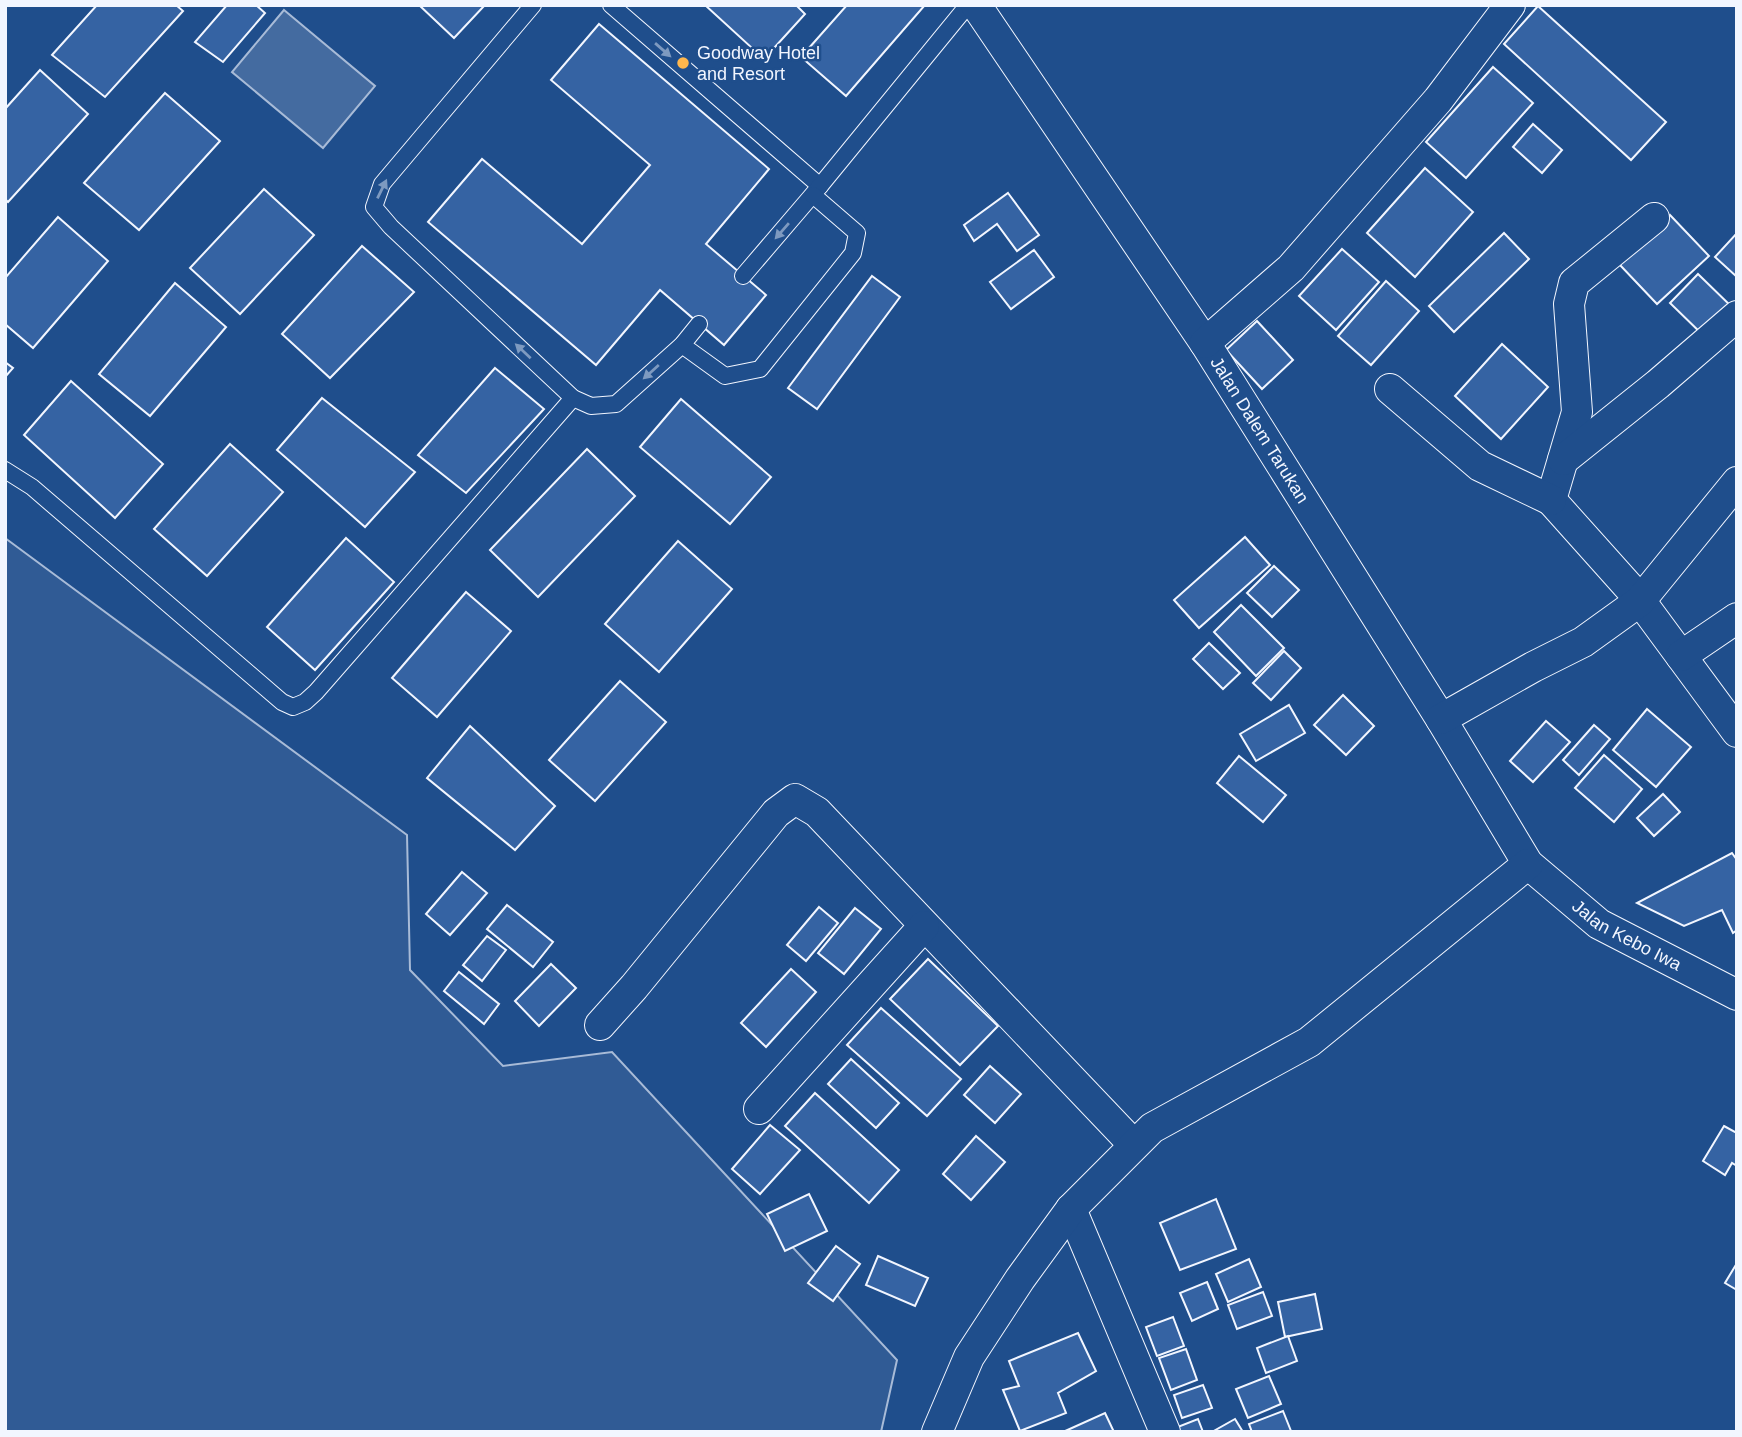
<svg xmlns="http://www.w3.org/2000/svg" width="1742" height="1437" viewBox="0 0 1742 1437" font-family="Helvetica,sans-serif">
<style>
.built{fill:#305b95;stroke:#a8bbd7;stroke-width:2}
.water{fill:#446ba0;stroke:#a8bbd7;stroke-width:2}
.building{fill:#3563a3;stroke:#f2f6ff;stroke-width:2}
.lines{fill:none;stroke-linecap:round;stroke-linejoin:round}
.lane-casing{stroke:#f2f6ff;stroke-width:18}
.street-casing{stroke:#f2f6ff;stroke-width:32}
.lane{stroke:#1f4e8c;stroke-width:16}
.street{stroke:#1f4e8c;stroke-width:30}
.oneway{fill:#7e9ac0}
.poi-dot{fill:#ffb74d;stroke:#1f4e8c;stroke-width:2.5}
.labels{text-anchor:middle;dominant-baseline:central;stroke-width:5;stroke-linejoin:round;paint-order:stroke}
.poi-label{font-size:18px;fill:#f2f6ff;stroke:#1f4e8c;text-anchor:start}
.street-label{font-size:18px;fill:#f2f6ff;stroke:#1f4e8c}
</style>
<rect width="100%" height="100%" fill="#1f4e8c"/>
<path class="built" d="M5 538 407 835 410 970 503 1066 612 1052 897 1360 881 1432H5Z"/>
<path class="water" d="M284 10 375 86 323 148 232 72Z"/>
<g class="building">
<path d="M97 5H176L183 11 105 97 52 55Z"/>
<path d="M227 5H256L265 13 223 62 195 42Z"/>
<path d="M419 5H485L454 38Z"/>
<path d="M705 5H796L805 14 764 59Z"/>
<path d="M847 5H925L846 96 801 57Z"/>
<path d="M1538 6 1666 122 1631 160 1504 44Z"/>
<path d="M599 24 769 169 706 244 766 295 724 345 660 290 596 365 428 222 482 159 582 244 650 165 551 80Z"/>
<path d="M1493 67 1533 103 1466 178 1426 142Z"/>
<path d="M40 70 88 114 8 202 5 199V109Z"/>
<path d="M165 93 220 141 139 230 84 183Z"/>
<path d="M1533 124 1562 150 1542 173 1513 147Z"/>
<path d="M1425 168 1473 212 1415 277 1367 233Z"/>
<path d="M264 189 314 235 240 314 190 268Z"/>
<path d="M1008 193 1039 235 1017 251 997 224 974 241 964 225Z"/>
<path d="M1670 215 1709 256 1657 304 1619 264Z"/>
<path d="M58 217 108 261 33 348 5 324V278Z"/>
<path d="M1504 233 1529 259 1454 332 1429 306Z"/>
<path d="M1737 233V277L1715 257Z"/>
<path d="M362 246 414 292 330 378 282 334Z"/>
<path d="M1342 249 1379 282 1336 330 1299 296Z"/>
<path d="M1034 250 1054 277 1011 309 990 282Z"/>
<path d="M1698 274 1734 309 1706 338 1670 303Z"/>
<path d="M872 276 900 297 817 409 788 388Z"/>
<path d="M1386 281 1419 311 1371 365 1338 336Z"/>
<path d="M175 283 226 327 150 416 99 374Z"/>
<path d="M1257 321 1293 360 1262 389 1226 350Z"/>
<path d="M1502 344 1548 387 1501 439 1455 396Z"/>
<path d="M5 362 13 368 5 377Z"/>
<path d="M495 368 544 409 466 493 418 455Z"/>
<path d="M71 381 163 464 115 518 24 435Z"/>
<path d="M322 398 415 472 365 527 277 450Z"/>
<path d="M681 399 771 477 730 524 640 447Z"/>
<path d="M230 444 283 492 207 576 154 529Z"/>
<path d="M587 449 635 496 538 597 490 550Z"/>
<path d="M1245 537 1270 565 1199 628 1174 600Z"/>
<path d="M346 538 394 582 315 670 267 627Z"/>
<path d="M678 541 732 589 659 672 605 624Z"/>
<path d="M1274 566 1299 590 1272 617 1247 593Z"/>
<path d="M466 592 511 631 437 717 392 678Z"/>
<path d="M1241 605 1284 648 1256 676 1214 632Z"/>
<path d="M1209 643 1240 673 1223 689 1193 659Z"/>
<path d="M1284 651 1301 668 1271 700 1253 683Z"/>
<path d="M620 681 666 722 595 801 549 760Z"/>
<path d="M1343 695 1374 726 1346 755 1314 725Z"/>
<path d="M1289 705 1305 733 1256 761 1240 734Z"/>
<path d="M1647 709 1691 747 1656 787 1613 750Z"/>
<path d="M1546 721 1570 742 1533 782 1510 761Z"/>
<path d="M1594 725 1610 739 1579 775 1563 760Z"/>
<path d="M470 726 555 806 515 850 427 778Z"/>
<path d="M1604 755 1642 789 1614 822 1575 788Z"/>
<path d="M1239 756 1286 795 1263 822 1217 783Z"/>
<path d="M1663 794 1680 812 1654 836 1637 818Z"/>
<path d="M1732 853 1737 860V930L1733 933 1722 910 1684 926 1637 903Z"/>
<path d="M462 872 487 893 450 935 426 914Z"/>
<path d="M507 905 553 942 533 967 487 929Z"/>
<path d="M819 907 838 923 806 961 787 945Z"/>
<path d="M855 908 881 929 844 974 818 953Z"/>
<path d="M487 936 506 950 482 981 463 965Z"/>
<path d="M928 959 998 1026 960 1065 890 999Z"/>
<path d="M551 964 576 988 539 1026 515 1001Z"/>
<path d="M791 969 816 992 766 1047 741 1023Z"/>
<path d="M459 972 499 1004 484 1024 444 991Z"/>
<path d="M881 1008 961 1079 927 1116 847 1045Z"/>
<path d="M851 1059 899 1103 876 1128 828 1084Z"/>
<path d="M990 1066 1021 1094 995 1123 964 1095Z"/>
<path d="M815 1093 899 1170 869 1203 785 1126Z"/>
<path d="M770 1125 800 1150 760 1194 732 1169Z"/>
<path d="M1724 1126 1737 1133V1166L1732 1163 1725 1175 1703 1161Z"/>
<path d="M976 1136 1005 1162 971 1200 943 1174Z"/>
<path d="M809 1194 827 1231 785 1251 767 1214Z"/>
<path d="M1216 1199 1236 1249 1180 1270 1160 1223Z"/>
<path d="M836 1246 860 1264 833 1301 808 1283Z"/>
<path d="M878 1256 928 1278 915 1306 866 1285Z"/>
<path d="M1249 1259 1261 1287 1228 1302 1216 1274Z"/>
<path d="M1737 1263V1290L1725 1283Z"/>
<path d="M1207 1282 1218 1309 1192 1321 1180 1293Z"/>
<path d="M1263 1292 1272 1316 1237 1329 1228 1305Z"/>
<path d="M1315 1294 1322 1329 1285 1337 1278 1302Z"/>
<path d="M1173 1317 1184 1346 1157 1356 1146 1327Z"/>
<path d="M1078 1333 1096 1371 1058 1393 1066 1413 1020 1431 1003 1390 1019 1386 1009 1361Z"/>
<path d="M1288 1336 1297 1361 1266 1373 1257 1348Z"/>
<path d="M1186 1349 1197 1380 1171 1390 1159 1358Z"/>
<path d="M1269 1376 1281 1404 1248 1418 1236 1389Z"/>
<path d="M1203 1385 1212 1408 1182 1418 1174 1395Z"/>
<path d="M1283 1411 1291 1431 1252 1432 1249 1424Z"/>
<path d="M1105 1413 1114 1432H1063Z"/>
<path d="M1198 1419 1203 1432H1171L1170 1430Z"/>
<path d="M1235 1419 1243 1432H1212Z"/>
</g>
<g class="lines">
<defs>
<g id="lane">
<path d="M533 5 382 184 374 207 391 227 573 398 591 406 616 404 682 345 699 324"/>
<path d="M611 5 820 186"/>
<path d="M743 276 820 186 968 5"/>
<path d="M682 345 725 376 760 369 853 253 857 233 813 195"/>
<path d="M5 470 32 487 282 702 293 707 305 702 316 692 573 398"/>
</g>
<g id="street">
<path id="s1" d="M976 5 1205 343 1441 719 1528 864 1599 924 1737 995"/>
<path d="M1654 218 1574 283 1569 304 1577 412 1551 500 1636 595 1737 732"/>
<path d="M1205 343 1291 268 1438 100 1510 5"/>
<path d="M1390 389 1480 466 1551 500"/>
<path d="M1563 460 1658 384 1737 316"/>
<path d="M1681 656 1737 618"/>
<path d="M1441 719 1533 667 1583 642 1640 601 1737 482"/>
<path d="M600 1025 634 987 776 813 795 799 817 812 1134 1145"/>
<path d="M759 1109 924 926"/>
<path d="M1071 1209 1165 1432"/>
<path d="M937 1432 969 1357 1020 1279 1071 1209 1152 1128 1309 1042 1528 864"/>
</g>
</defs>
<use href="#lane" class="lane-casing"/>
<use href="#street" class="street-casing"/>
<use href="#lane" class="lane"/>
<use href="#street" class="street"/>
</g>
<defs><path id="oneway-solid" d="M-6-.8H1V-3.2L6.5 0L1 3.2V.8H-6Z" transform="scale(1.75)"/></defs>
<g class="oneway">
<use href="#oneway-solid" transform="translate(663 50) rotate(41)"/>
<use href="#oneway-solid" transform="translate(382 189) rotate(-64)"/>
<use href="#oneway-solid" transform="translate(782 231) rotate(131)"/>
<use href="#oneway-solid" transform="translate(523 351) rotate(-137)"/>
<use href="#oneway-solid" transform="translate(651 372) rotate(138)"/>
</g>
<circle class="poi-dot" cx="683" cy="63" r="7"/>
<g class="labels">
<g class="poi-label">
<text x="697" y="53">Goodway Hotel<tspan x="697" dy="21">and Resort</tspan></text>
</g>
<g class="street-label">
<text stroke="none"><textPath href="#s1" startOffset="511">Jalan Dalem Tarukan</textPath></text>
<text stroke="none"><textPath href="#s1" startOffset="1144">Jalan Kebo Iwa</textPath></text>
</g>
</g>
<rect width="1742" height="1437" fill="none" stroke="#f2f6ff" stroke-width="14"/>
</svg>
